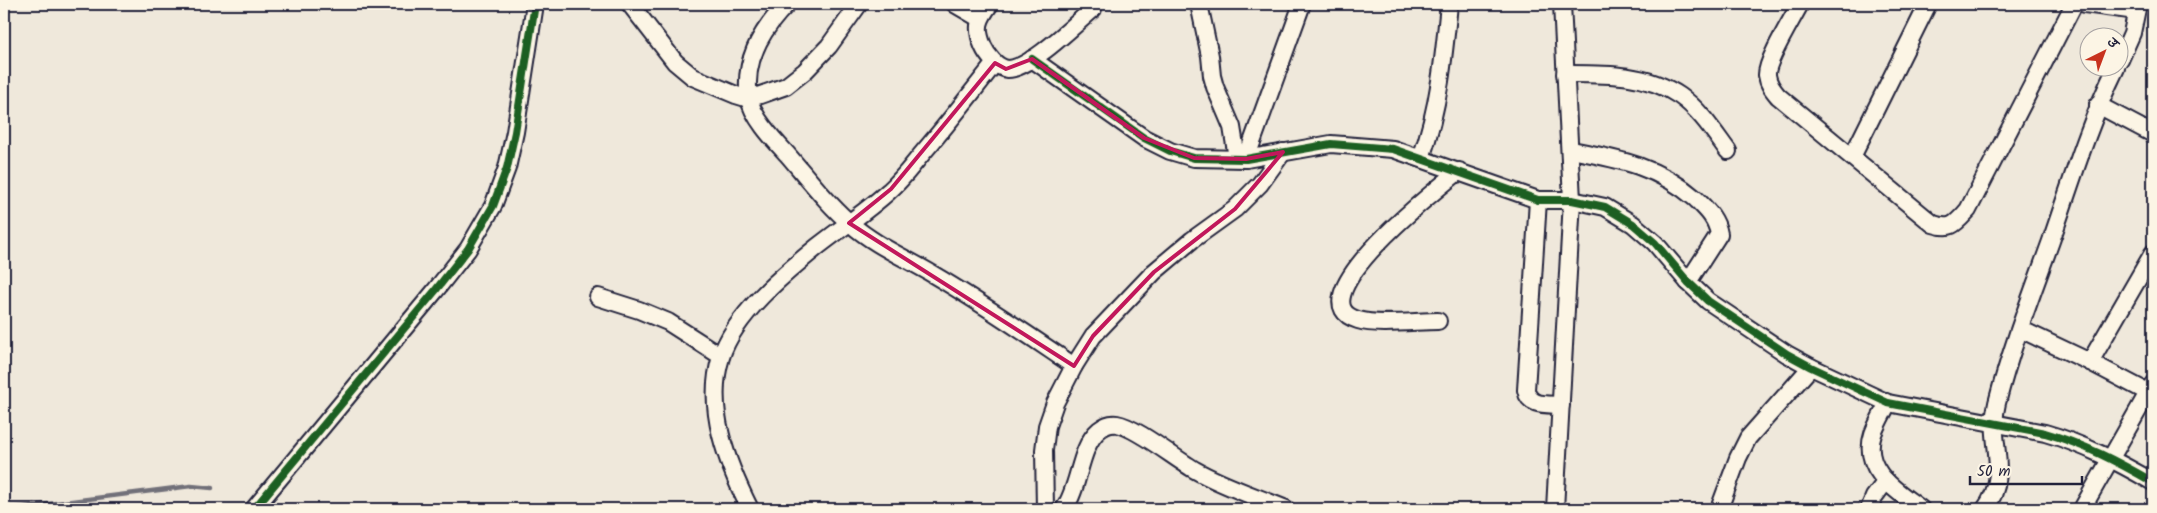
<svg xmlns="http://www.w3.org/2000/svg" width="2157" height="513" viewBox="0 0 2157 513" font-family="Kalam,'Playpen Sans Deva',sans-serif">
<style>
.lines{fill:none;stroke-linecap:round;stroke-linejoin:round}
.stream{stroke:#716f79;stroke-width:4.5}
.minor-casing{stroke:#22223b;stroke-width:20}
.minor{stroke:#fcf5e5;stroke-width:16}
.cycleway-casing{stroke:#fcf5e5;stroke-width:11}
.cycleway{stroke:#1b5e20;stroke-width:8}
.marked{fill:none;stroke:#c2185b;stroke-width:4;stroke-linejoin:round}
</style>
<rect width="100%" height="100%" fill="#efe8db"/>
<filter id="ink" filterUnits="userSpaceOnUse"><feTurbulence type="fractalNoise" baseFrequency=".02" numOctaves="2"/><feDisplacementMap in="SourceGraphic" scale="10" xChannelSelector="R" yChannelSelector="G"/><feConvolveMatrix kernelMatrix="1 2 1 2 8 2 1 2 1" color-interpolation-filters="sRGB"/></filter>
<g filter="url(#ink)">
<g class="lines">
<path class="stream" d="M9 509 191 486 212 488"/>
<defs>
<g id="minor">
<path d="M630 4 675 62 693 77 736 95 749 99 786 86 805 71 829 46 859 4"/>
<path d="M787 4C762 29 743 61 749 98 752 117 775 141 787 154 807 177 828 205 851 224 876 246 906 258 934 275 982 303 1028 335 1074 366"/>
<path d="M955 4 979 18"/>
<path d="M990 4C979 19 975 27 983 46 987 55 997 68 1008 69 1030 69 1075 24 1093 9"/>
<path d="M1199 4 1210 56 1212 76 1215 87 1232 127 1237 158"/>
<path d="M1800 4C1793 18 1766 61 1767 75 1768 84 1773 90 1778 96L1933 224C1952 230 1955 224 1968 210L2074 4"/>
<path d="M2085 4 2136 11"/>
<path d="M1032 59 1144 138 1170 151 1194 158 1246 159 1331 144 1393 149 1538 200H1572L1605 207 1633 224 1655 243 1688 282 1708 301 1787 354 1811 367 1888 403 2045 433C2084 444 2118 462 2153 482"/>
<path d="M2120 60 2132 33 2138 4"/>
<path d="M1565 74C1605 74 1646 73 1680 96 1700 110 1714 132 1728 151"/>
<path d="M2098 105 2153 134"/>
<path d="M1571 150C1618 159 1658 166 1696 199 1707 210 1716 218 1719 234L1688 282"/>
<path d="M1852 157 1928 4"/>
<path d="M1421 158C1439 108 1444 56 1449 4"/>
<path d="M1246 159 1302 4"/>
<path d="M1538 200 1526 390C1529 407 1547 404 1561 405"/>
<path d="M598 297 639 310 668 322 721 356"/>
<path d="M1438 321C1416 321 1378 326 1358 320 1292 301 1441 186 1459 171"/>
<path d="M2020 329 2090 362 2153 395"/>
<path d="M2090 362 2153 253"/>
<path d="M1888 403C1883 413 1877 423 1873 434 1861 470 1897 491 1921 509"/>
<path d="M254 509 435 291 468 249 493 206 507 168 515 132 535 4"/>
<path d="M750 509C727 463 705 408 721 357 734 315 784 274 817 247 841 228 866 212 889 191 903 179 914 163 926 149 950 121 972 92 995 63"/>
<path d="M1045 509 1044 450 1047 426 1055 403 1074 366 1093 336 1154 272 1192 240 1235 209 1260 184 1283 152"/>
<path d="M1064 509C1080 487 1079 447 1099 430 1104 426 1111 423 1117 424 1136 427 1177 460 1195 470 1223 486 1257 497 1286 509"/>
<path d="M1555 509 1572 200 1562 4"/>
<path d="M1719 509 1738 458 1748 438 1811 367"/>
<path d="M1869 509 1874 497 1886 481"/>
<path d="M1985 509C2012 472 1987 441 1997 403 2011 348 2032 294 2051 241 2071 183 2089 123 2116 68"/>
<path d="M2082 509 2153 384"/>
</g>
</defs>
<use href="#minor" class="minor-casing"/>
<use href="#minor" class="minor"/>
<defs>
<g id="cycleway">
<path d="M1032 59 1144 138 1170 151 1194 158 1246 159 1331 144 1393 149 1538 200H1572L1605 207 1633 224 1655 243 1688 282 1708 301 1787 354 1811 367 1888 403 2045 433C2084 444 2118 462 2153 482"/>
<path d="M254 509 435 291 468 249 493 206 507 168 515 132 535 4"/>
</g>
</defs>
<use href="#cycleway" class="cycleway-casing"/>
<use href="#cycleway" class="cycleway"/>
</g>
</g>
<path class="marked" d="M1032 59 1144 138 1194 158 1246 159 1283 152 1235 209 1154 272 1093 336 1074 366 849 223 891 189 995 63 1006 69Z"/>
<rect width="2157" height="513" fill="none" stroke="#fcf5e5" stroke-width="20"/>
<rect x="10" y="10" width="2137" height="493" fill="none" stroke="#22223b" stroke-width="2" filter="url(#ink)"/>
<g transform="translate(2104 52) rotate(42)"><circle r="24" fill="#fcf5e5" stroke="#a5a1a1"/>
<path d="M0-4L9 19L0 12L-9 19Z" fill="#c8321e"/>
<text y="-8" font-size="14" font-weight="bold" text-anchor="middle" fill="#22223b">उ</text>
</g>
<path d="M1970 476v8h112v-8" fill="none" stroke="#22223b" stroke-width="2.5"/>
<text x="1977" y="476" font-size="15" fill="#22223b" stroke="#fcf5e5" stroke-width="4" paint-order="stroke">50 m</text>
</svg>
